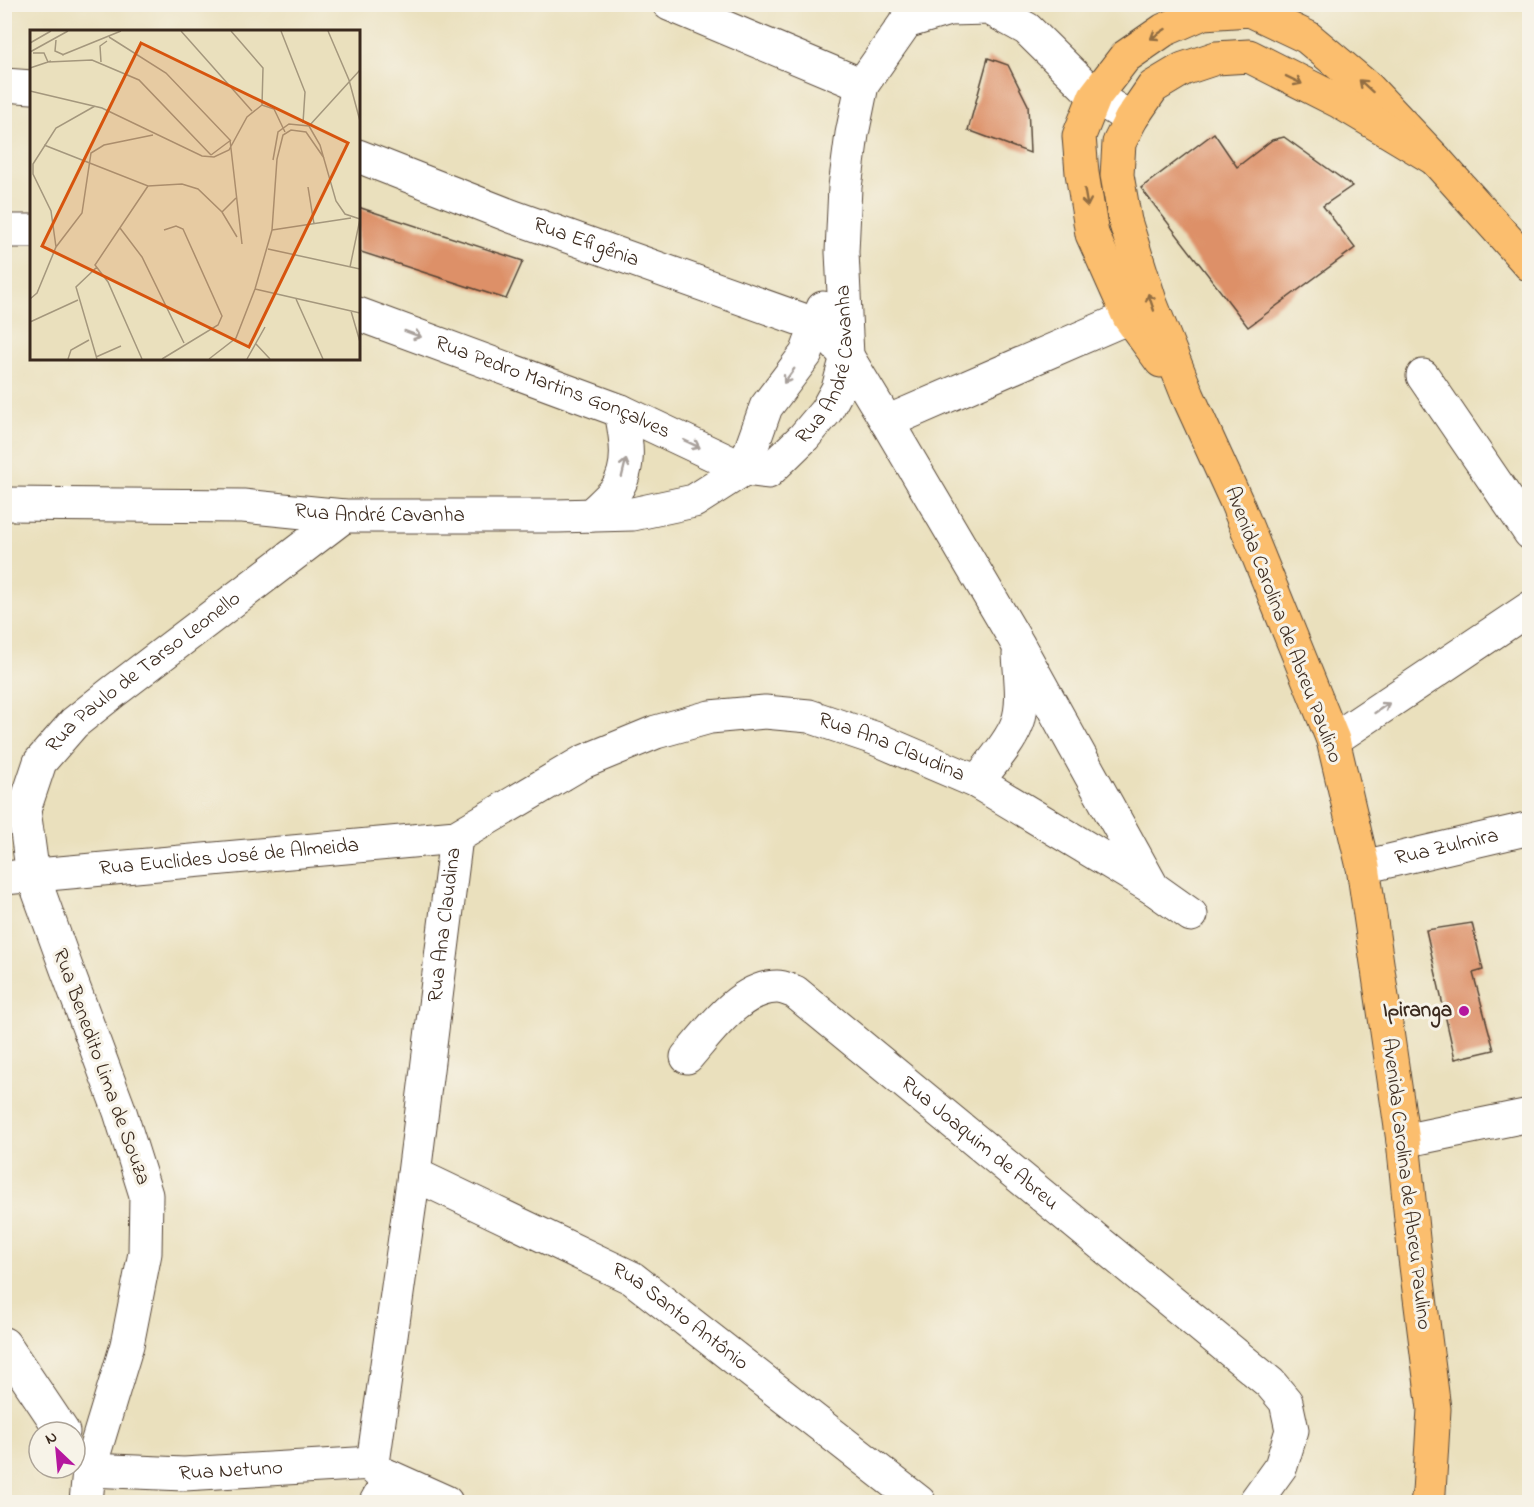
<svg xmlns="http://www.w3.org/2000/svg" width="1534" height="1507" viewBox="0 0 1534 1507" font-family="'Indie Flower',sans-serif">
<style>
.building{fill:#dd9068}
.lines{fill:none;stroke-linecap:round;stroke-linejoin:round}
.minor-casing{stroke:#554536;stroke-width:35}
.major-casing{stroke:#554536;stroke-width:35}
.minor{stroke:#fff;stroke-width:33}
.major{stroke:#fbbe6e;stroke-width:33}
.oneway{stroke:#916d42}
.oneway2{stroke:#a79f9a}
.poi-dot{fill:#b5179e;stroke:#f7f3e8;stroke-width:2}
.labels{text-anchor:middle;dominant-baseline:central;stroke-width:6;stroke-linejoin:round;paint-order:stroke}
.street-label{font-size:21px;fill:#3b2a1e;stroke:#f7f3e8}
.poi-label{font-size:21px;font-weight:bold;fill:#3b2a1e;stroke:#f7f3e8;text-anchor:end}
.inset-road{fill:none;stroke:#a4977d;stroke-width:1.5}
.view{fill:#d7540e;fill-opacity:0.15;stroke:#d7540e;stroke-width:3}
.inset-edge{fill:none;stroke:#3b2a1e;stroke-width:3}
</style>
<rect width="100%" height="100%" fill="#f7f3e8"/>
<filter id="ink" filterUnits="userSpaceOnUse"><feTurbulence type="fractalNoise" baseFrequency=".0167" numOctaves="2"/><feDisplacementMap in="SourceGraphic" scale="12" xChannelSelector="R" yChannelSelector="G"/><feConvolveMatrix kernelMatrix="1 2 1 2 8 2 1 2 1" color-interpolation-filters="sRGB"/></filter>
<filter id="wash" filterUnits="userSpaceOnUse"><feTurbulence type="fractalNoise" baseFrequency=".008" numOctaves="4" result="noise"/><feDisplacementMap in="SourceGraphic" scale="24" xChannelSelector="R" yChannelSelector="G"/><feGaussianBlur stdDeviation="1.35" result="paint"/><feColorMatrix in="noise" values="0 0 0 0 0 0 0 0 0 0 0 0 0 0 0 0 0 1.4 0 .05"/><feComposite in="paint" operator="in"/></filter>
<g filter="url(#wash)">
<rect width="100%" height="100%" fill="#eae0bd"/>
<g id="blocks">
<g class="building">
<path d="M988 58 1008 65 1028 105 1030 153 968 130Z"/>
<path d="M1214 133 1237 167 1272 140 1284 137 1352 186 1323 206 1355 248 1248 327 1141 188Z"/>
<path d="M358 207 523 261 506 299 358 251Z"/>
<path d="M1472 923 1483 970 1473 973 1494 1050 1455 1059 1426 930Z"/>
</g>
</g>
</g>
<g filter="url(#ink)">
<use href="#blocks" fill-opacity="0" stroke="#554536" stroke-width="1.5"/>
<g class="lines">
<defs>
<g id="minor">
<path d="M669 4 862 85"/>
<path d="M4 85 32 87"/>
<path id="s1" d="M358 156 511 216 817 325 847 356 887 422 1019 646 1153 888 1191 915"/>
<path d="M4 231H32"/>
<path id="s2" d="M358 314 621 411 744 469 768 472 804 437 826 411 838 389 847 356 842 252 845 187 852 134 862 85 906 22 949 9 989 8 1027 29 1095 96 1131 119"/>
<path d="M1423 376 1530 533"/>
<path d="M887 422 1129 317"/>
<path id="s3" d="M4 504 243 506 344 516H557L633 514 694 501 744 469 766 407 806 354 823 308"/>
<path d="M591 515C599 507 609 499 616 490 632 466 626 438 621 411"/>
<path d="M1333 740 1530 608"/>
<path d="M977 782C990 765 1010 743 1017 724 1025 705 1020 675 1019 654"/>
<path id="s4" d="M1363 867 1530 828"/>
<path id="s5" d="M4 878 456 837 583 762 656 732 710 717 765 712 809 716 874 738 977 782 1153 888"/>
<path id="s6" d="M687 1057C709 1032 740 987 777 987 783 987 789 990 795 992L1270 1383 1286 1402 1292 1430 1281 1466 1255 1502"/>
<path d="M1403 1141 1530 1115"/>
<path id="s7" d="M414 1174 632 1278 919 1502"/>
<path d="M4 1344 63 1432"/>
<path id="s8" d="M373 1463 414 1174 456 837"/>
<path d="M373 1463 374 1468 377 1471 446 1502"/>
<path id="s9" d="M89 1470 184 1474 373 1463"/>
<path id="s10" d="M86 1502 89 1470 127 1345 145 1253 146 1195 120 1112 66 967 33 876 24 810 40 762 74 723 113 692 344 516"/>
<path d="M376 1502 390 1477"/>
</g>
<g id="major">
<path d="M1161 361 1129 317 1092 234 1082 173 1079 136 1095 96 1125 57 1164 30 1203 13 1250 10 1307 37 1369 89 1435 159 1530 265"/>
<path d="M1427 1502 1429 1492 1434 1409 1415 1258 1403 1141 1363 867 1333 740 1236 501 1188 396 1151 304 1125 221 1117 175 1119 143 1131 119 1153 87 1183 69 1216 58 1249 56 1340 102 1435 159"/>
</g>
</defs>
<use href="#minor" class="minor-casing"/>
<use href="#major" class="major-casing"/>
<use href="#minor" class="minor"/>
<use href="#major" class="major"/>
</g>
<defs><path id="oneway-shaft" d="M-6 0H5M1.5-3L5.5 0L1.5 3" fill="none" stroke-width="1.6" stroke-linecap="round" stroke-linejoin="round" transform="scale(1.5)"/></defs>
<g class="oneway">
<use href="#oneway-shaft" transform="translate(1158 34) rotate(147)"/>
<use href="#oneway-shaft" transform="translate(1294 80) rotate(26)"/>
<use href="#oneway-shaft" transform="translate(1366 86) rotate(-138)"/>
<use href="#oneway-shaft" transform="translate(1086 198) rotate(80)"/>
<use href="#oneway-shaft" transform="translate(1151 302) rotate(-109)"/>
</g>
<g class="oneway2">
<use href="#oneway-shaft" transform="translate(413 334) rotate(20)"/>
<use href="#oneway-shaft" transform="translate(789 376) rotate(126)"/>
<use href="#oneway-shaft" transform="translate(692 444) rotate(25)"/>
<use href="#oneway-shaft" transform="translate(624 468) rotate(-76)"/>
<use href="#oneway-shaft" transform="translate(1382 708) rotate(-34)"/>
</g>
</g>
<circle class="poi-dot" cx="1464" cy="1011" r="6"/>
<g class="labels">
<g class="street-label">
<text stroke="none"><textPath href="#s1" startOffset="244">Rua Efigênia</textPath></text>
<text stroke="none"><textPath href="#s2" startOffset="570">Rua André Cavanha</textPath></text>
<text stroke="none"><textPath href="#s2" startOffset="208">Rua Pedro Martins Gonçalves</textPath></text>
<text stroke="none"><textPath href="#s3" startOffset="376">Rua André Cavanha</textPath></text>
<text transform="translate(1283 625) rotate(69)">Avenida Carolina de Abreu Paulino</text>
<text stroke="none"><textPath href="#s10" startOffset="908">Rua Paulo de Tarso Leonello</textPath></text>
<text stroke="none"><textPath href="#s5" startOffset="924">Rua Ana Claudina</textPath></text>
<text stroke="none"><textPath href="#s4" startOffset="86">Rua Zulmira</textPath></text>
<text stroke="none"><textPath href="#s5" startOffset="226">Rua Euclides José de Almeida</textPath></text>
<text stroke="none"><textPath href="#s8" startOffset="543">Rua Ana Claudina</textPath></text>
<text transform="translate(101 1067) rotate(70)">Rua Benedito Lima de Souza</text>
<text stroke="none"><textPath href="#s6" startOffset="375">Rua Joaquim de Abreu</textPath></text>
<text transform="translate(1406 1184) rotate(83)">Avenida Carolina de Abreu Paulino</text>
<text stroke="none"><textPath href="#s7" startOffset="303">Rua Santo Antônio</textPath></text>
<text stroke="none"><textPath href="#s9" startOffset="142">Rua Netuno</textPath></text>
</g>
<g class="poi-label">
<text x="1452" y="1011">Ipiranga</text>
</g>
</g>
<g transform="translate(30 30)">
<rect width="330" height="330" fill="#eae0bd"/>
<path class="inset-road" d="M151 1 222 81M201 1 233 38 232 75M251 1 275 62 273 93M298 1 319 50 330 91M79 7 136 43 200 110 212 214M26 10 25 21 34 25M0 13 21 1M0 22 38 1M3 23H14L18 32M32 25 91 1M18 32 62 30 109 50 181 125M71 32 70 16 77 11M0 38 21 31M0 61 72 78 172 126 184 127 199 120 217 87 232 75 244 79 255 102M279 96 330 40M14 115 118 156 152 154 168 159 192 182 207 207M181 125 201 110M243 130 248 102 259 94 279 96 290 115 306 171 315 184 330 189M278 157 284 194M192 182 206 168M90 198 112 227 154 313M242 200 321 188M26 217 21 181 3 144V134L26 98 65 76M238 219 330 239M67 237 46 257 67 329M320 237 330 189M225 259 330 283M0 269 7 263 26 217 52 183 61 123 74 115 123 105M266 269 293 329M321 281 330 312M0 292 48 270M226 314 240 329M66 327 91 316M38 329 41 320 59 310M112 329 78 252 65 235 118 156M132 329 188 295 192 286 153 199 146 196 134 200M179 329 206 308 225 259 242 200 247 129 253 105 261 100 276 102 294 128M217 329 235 297"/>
<path class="view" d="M111 13 318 113 219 317 12 216Z"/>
<rect width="330" height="330" class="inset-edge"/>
</g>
<rect width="1534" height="1507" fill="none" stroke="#f7f3e8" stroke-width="24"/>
<g transform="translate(57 1450) rotate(334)"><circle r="28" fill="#f7f3e8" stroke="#aca397" stroke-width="1.5"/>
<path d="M0-4.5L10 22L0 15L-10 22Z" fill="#b5179e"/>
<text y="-9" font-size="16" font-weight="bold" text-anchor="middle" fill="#3b2a1e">N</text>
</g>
</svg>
